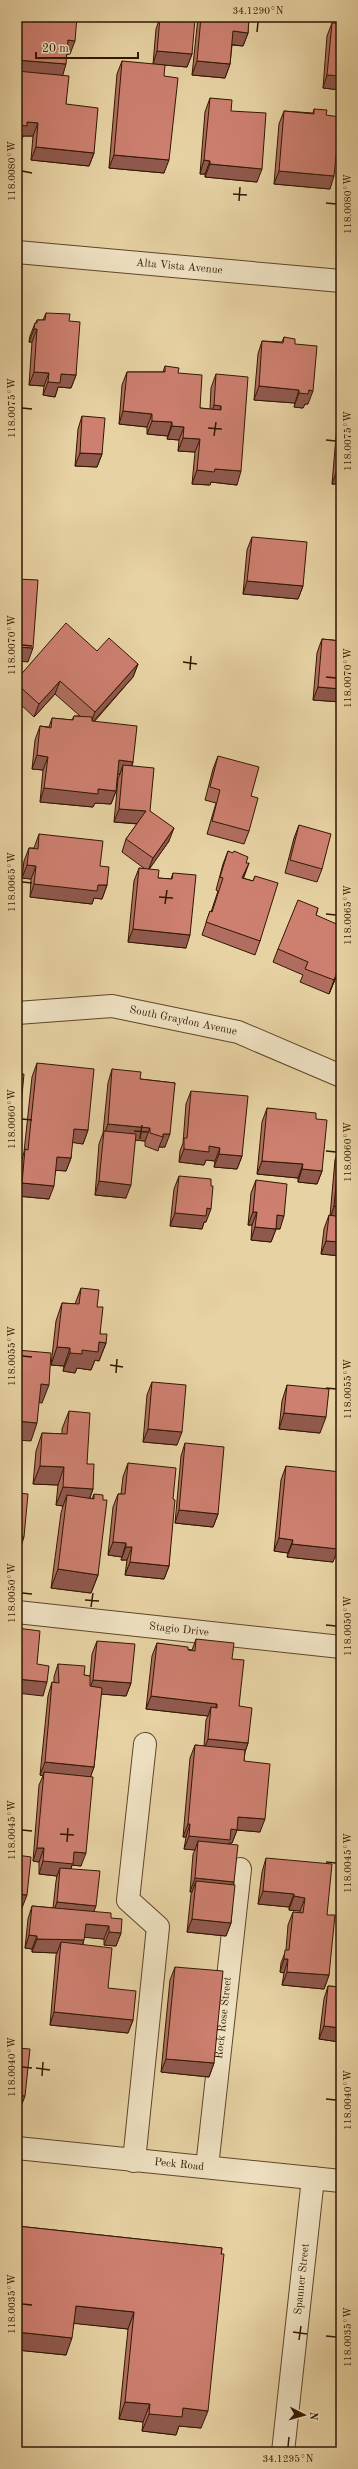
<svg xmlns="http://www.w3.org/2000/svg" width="358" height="2469" viewBox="0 0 358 2469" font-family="'Old Standard TT',serif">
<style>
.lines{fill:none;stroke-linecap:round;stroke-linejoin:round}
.minor-casing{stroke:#5f4629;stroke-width:24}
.minor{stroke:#efe2c3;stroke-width:22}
.wall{fill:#b06d60;stroke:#321700}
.shaded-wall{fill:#90594e;stroke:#321700}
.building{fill:#cd7f70;stroke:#321700}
.ticks{fill:none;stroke:#321700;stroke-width:1.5}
.labels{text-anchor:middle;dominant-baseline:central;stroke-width:3.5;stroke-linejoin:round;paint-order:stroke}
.street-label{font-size:11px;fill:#321700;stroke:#efe2c3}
.neatline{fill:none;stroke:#321700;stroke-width:1.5}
.ticks-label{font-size:10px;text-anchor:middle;fill:#321700}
</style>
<rect width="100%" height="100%" fill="#e7d2a3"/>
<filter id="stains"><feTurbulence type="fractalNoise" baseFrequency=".005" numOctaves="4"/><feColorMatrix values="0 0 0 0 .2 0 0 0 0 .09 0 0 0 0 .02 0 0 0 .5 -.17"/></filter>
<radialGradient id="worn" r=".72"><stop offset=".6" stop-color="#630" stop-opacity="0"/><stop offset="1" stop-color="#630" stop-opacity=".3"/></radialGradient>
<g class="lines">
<defs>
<g id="minor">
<path id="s1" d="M17 252 341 281"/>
<path id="s2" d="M17 1013 112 1006 238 1032 341 1076"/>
<path id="s3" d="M17 1612 341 1647"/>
<path id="s4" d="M17 2148 341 2181"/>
<path d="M134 2161 158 1927 128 1900 145 1744"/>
<path id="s5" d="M207 2167 240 1869"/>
<path id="s6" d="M283 2452 313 2178"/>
</g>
</defs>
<use href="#minor" class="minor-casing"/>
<use href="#minor" class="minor"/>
</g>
<g class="wall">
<path d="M17 17 70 54H67L62 75 66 104 94 153 89 166 31 160 33 136H23L22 139H17Z"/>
<path d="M160 17H177L192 54 187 67 153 64 156 29Z"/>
<path d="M198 17H249L248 33 243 46 232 45 230 64 225 78 192 75Z"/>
<path d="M332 23H341V90L323 88 327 36Z"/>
<path d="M122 61 164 76V173L109 168 117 74Z"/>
<path d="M210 98 231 111 257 182 205 177V174H200L205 112Z"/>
<path d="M314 109 326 115 330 189 274 184 279 124 284 111 313 113Z"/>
<path d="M46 313 69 321 76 375 71 388 58 387 55 397 43 395 44 386 29 385 32 342H29L30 336 35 323H36L37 320H43Z"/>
<path d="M284 337 295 344 308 404H305L303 408 294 407 295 403 254 400 258 354 262 341 282 342Z"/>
<path d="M165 366 178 373 200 408 210 409 211 388 216 374 237 485 211 482 210 485 192 484 195 452 178 451 179 440 167 439 168 436 147 434V427L119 424 122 385 127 372H163Z"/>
<path d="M341 396V484H332L339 401Z"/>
<path d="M82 416 102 454 97 467 75 466 78 429Z"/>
<path d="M252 537 303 586 298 599 243 594 247 550Z"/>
<path d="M322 639 341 641V702L313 700 317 653Z"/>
<path d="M97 651 138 664 133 677 94 722 133 762 132 766 150 811 169 841 149 869 158 878 171 879 173 873 186 948 128 942 134 881 139 868 145 869 122 852 126 839 137 824 114 822 118 779 120 774H118L116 791 111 804 95 803 93 807 40 802 43 770 32 769 35 740 40 726 49 727 52 718 72 720 74 716H80L55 694 34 717 17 701V679Z"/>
<path d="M218 756 249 831 244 844 207 834 216 803 205 800 213 769Z"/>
<path d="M299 825 322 869 317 882 285 873 294 838Z"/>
<path d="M39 834 100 866 107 885 102 899 94 898 92 904 30 897 31 879 22 878 24 861 29 848H34Z"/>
<path d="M228 851 246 863 243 878 253 881 255 876 260 941 255 955 202 935 210 911 211 912 218 891 216 890 223 864Z"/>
<path d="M318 908 316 915 341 965 329 994 300 982 303 975 273 962 278 949Z"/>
<path d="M37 1063 88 1130 83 1144 72 1142 71 1158 66 1171 56 1170 49 1199 17 1196 21 1163 24 1152 32 1077Z"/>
<path d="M112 1069 140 1079 175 1083 165 1147H159L158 1151 145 1146V1141L135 1140 126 1198 95 1195 99 1144 103 1133 108 1083Z"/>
<path d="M191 1091 242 1156 237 1169 214 1167 215 1161 206 1160 204 1165 179 1162 180 1151 183 1143 186 1104Z"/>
<path d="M267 1108 316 1119 322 1171 317 1184 298 1182V1178L257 1174 262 1122Z"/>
<path d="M340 1146 341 1256 321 1254 324 1229 329 1215 330 1216 335 1160Z"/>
<path d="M179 1176 206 1222H204L202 1229 170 1226 174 1189Z"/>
<path d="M256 1180 280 1229H276L271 1242 251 1240 252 1225H248L251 1193Z"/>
<path d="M81 1288 97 1307 100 1334 106 1343 99 1361 95 1360 91 1370 77 1368 75 1373 63 1371 64 1366 51 1365 56 1321 62 1303 75 1304Z"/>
<path d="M152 1382 177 1445 143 1442 147 1395Z"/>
<path d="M287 1385 320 1433 279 1429 282 1401Z"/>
<path d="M69 1411 87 1464 93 1489 90 1498 92 1499 94 1494 98 1575 91 1593 51 1588 61 1513 63 1506 56 1505 58 1485 33 1484 36 1451 42 1433 62 1434V1429Z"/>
<path d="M185 1443 218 1514 213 1527 175 1523 181 1456Z"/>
<path d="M128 1463 173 1499 169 1566 164 1579 125 1575 127 1560H121L122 1557 108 1555 113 1507 118 1494H121L123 1477Z"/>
<path d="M286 1466 333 1562 287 1557 288 1553 274 1551 281 1480Z"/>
<path d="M196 1639 232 1659 239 1706 248 1743 245 1752 244 1761 260 1832 237 1830 232 1843H229L228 1844 234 1884 231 1923 226 1936 187 1932 191 1894 192 1892H190L193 1854 195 1850 184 1849 186 1837H183L190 1758 195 1745 204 1746 206 1720 208 1716 146 1709 152 1656 157 1643 192 1650Z"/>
<path d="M97 1641 131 1683 126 1696 101 1694 94 1767 90 1777 81 1866 72 1865 71 1869 94 1912 111 1918 121 1933 116 1946 104 1945V1939L84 1937 83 1945 108 1988 133 2020 128 2033 50 2025 56 1955 57 1953 32 1952V1949L25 1948 28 1919 32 1906 53 1908 56 1881 57 1876 39 1874V1862L33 1861 39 1785 43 1776 40 1775 48 1696 52 1682 54 1683V1677L58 1664 84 1675 90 1676 92 1654Z"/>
<path d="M266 1858 327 1915 329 1975 324 1989 282 1985 284 1973 280 1972 281 1963 286 1950 288 1925 293 1912 300 1913V1911L289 1910V1907L258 1904 262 1872Z"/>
<path d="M341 1868V1918H336Z"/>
<path d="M175 1967 214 2063 209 2077 161 2072 170 1980Z"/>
<path d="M328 1986 341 1987V2039L340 2042 319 2039 324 1999Z"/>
<path d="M17 2226 222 2248 201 2428 179 2426 176 2435 142 2431 143 2422 119 2419 128 2329 74 2323 66 2355 17 2350Z"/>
</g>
<g class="shaded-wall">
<path d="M233 31 248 33 243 46 228 44Z"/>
<path d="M68 40 75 41 70 54H64Z"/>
<path d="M157 51 192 54 187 67 153 64Z"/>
<path d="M17 60 66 64 62 78 17 74Z"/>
<path d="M197 61 230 64 225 78 192 75Z"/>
<path d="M327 75 341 76V90L323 88Z"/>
<path d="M27 122 38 123 33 136H23L22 139H17V125Z"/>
<path d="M36 147 94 153 89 166 31 160Z"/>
<path d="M114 155 169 160 164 173 109 168Z"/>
<path d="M204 160 210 161 205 174H200Z"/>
<path d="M210 164 262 169 257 182 205 177Z"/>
<path d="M279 171 334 176 330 189 274 184Z"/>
<path d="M34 329H37L32 342H29Z"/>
<path d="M34 372 49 373 44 386 29 385Z"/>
<path d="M61 374 76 375 71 388 58 387 55 397 43 395 48 382Z"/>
<path d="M259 386 299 390 295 403 254 400Z"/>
<path d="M309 390 313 391 308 404H305L303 408 294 407 299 393Z"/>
<path d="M214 405 221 406 217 419H209Z"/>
<path d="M123 411 152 414 147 427 119 424Z"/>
<path d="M152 421 172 422 168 436 147 434Z"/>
<path d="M172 426 184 427 179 440 167 439Z"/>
<path d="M183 438 200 439 195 452 178 451Z"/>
<path d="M80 453 102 454 97 467 75 466Z"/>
<path d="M215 469 241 471 237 485 211 482 210 485 192 484 197 470Z"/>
<path d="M337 470 341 471V484H332Z"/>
<path d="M247 581 303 586 298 599 243 594Z"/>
<path d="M17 647 33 648 28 662 17 661Z"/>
<path d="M138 664 133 677 90 725 95 712Z"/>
<path d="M60 681 55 694 34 717 39 704Z"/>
<path d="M318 687 341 689V702L313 700Z"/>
<path d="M37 755 48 757 43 770 32 769Z"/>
<path d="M119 760 133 762 128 775 123 765 120 774H114Z"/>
<path d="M44 788 98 789 116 791 111 804 95 803 93 807 40 802Z"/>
<path d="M119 809 146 811 142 824 114 822Z"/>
<path d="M174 828 169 841 148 871 153 858Z"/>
<path d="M249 863 244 877 237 891 242 878Z"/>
<path d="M27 865 36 866 31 879 22 878Z"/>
<path d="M34 884 98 885H107L102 899 94 898 92 904 30 897Z"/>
<path d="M133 929 190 935 186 948 128 942Z"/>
<path d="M341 963V965L329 994 334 980Z"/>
<path d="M108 1124 150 1128 145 1141 104 1137V1135Z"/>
<path d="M74 1129 88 1130 83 1144 69 1142Z"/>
<path d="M163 1134H170L165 1147H159L163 1137Z"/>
<path d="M209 1146 220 1148 215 1161 206 1160 204 1165 179 1162 184 1149Z"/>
<path d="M219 1154 242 1156 237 1169 214 1167Z"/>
<path d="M57 1157 71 1158 66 1171 52 1170Z"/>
<path d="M262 1161 303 1164 298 1178 257 1174Z"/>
<path d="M302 1169 322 1171 317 1184 298 1182Z"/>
<path d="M99 1181 131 1185 126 1198 95 1195Z"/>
<path d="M22 1183 54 1186 49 1199 17 1196Z"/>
<path d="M334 1206 341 1207V1220L330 1219Z"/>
<path d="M207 1208 211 1209 206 1222H204L202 1229 170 1226 175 1213Z"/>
<path d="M253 1212H257L252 1225H248Z"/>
<path d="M277 1215 284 1216 280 1229 272 1228Z"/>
<path d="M255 1227 276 1229 271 1242 251 1240Z"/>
<path d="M326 1241 341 1242V1256L321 1254Z"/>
<path d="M99 1342 106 1343 99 1361 95 1360 91 1370 77 1368 75 1373 63 1371 70 1353 82 1350Z"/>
<path d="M57 1347 70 1348 64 1366 51 1365Z"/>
<path d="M41 1384 49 1385 42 1403 34 1402Z"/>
<path d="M284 1413 326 1417 320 1433 279 1429Z"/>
<path d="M17 1421 37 1423 31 1441 17 1440Z"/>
<path d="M148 1429 182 1432 177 1445 143 1442Z"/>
<path d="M40 1466 64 1467 58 1485 33 1484Z"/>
<path d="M63 1487 93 1489 86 1507 67 1495 63 1506 56 1505Z"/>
<path d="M179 1510 218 1514 213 1527 175 1523Z"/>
<path d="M18 1537H24L20 1550H17V1539Z"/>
<path d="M279 1538 293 1540 288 1553 274 1551Z"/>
<path d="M113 1542 126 1543 122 1557 108 1555Z"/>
<path d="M292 1544 338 1549 333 1562 287 1557Z"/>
<path d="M126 1547H132L127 1560H121Z"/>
<path d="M130 1562 169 1566 164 1579 125 1575Z"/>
<path d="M58 1569 98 1575 91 1593 51 1588Z"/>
<path d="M17 1679 47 1682 43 1696 17 1693Z"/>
<path d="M93 1680 131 1683 126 1696 88 1693Z"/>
<path d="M151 1696 217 1704 212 1717 211 1707 208 1716 146 1709Z"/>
<path d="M208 1739 248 1743 243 1757 203 1752Z"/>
<path d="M45 1762 94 1767 89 1781 44 1772 43 1776 40 1775Z"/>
<path d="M238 1817 265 1819 260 1832 237 1830 232 1843H229L225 1853 198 1841 195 1850 184 1849 189 1836 231 1829Z"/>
<path d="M188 1824H190L186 1837H183Z"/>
<path d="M37 1848H44L39 1862 33 1861Z"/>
<path d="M74 1852 86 1853 81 1866 72 1865 68 1877 60 1868 57 1876 39 1874 43 1861Z"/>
<path d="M195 1878 234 1882 230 1895 196 1881 192 1892H190Z"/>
<path d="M263 1891 294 1894 289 1907 258 1904Z"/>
<path d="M17 1894 27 1895 22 1908H17Z"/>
<path d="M294 1896 305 1898 300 1911 289 1910Z"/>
<path d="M57 1902 96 1906 91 1919 52 1916Z"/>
<path d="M341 1905V1918H336Z"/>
<path d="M192 1919 231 1923 226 1936 187 1932Z"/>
<path d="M86 1924 109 1926 104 1939 81 1937Z"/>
<path d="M109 1932 121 1933 116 1946 104 1945Z"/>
<path d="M29 1935 37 1936 32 1949 25 1948Z"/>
<path d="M37 1939 84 1940 79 1953 61 1942 57 1953 32 1952Z"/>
<path d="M284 1959H288L284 1973 280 1972Z"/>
<path d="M287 1972 329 1975 324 1989 282 1985Z"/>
<path d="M54 2012 133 2020 128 2033 50 2025Z"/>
<path d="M324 2026 341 2028V2039L340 2042 319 2039Z"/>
<path d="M166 2059 214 2063 209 2077 161 2072Z"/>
<path d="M17 2095 25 2096 22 2104 17 2103Z"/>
<path d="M76 2306 134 2312 128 2329 70 2323Z"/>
<path d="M17 2332 72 2338 66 2355 17 2350Z"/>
<path d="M125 2402 150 2404 143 2422 119 2419Z"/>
<path d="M183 2408 208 2411 201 2428 179 2426 176 2435 142 2431 149 2414Z"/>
</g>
<g class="building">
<path d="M17 17H77L75 41 68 40 66 64 17 60Z"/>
<path d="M160 17H177L195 19 192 54 157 51Z"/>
<path d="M201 17H249L248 33 233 31 230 64 197 61Z"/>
<path d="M332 23H341V76L327 75Z"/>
<path d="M122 61 165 65 164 76 178 78 169 160 114 155Z"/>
<path d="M17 71 69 76 66 104 98 108 94 153 36 147 38 123 27 122V126L17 125Z"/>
<path d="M210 98 232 100 231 111 266 113 262 169 210 164V161L204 160Z"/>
<path d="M314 109 327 110 326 115 340 117 334 176 279 171 284 111 314 114Z"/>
<path d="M46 313 70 314 69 321 80 322 76 375 61 374 60 383 48 382 49 373 34 372 37 329H34L35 323H37V320H45Z"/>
<path d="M284 337 295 339V344L317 346 313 391 309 390 308 394 299 393V390L259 386 262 341 283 343Z"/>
<path d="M165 366 179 368 178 373 202 375 200 408 221 410V406L214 405 216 374 248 377 241 471 215 469 214 472 197 470 200 439 183 438 184 427 172 426V422L152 421V414L123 411 127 372H165Z"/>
<path d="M82 416 105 418 102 454 80 453Z"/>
<path d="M341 425V471L337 470Z"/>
<path d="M252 537 307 542 303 586 247 581Z"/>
<path d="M17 579 38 580 33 648 17 647Z"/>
<path d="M66 623 97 651 109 638 138 664 95 712 60 681 39 704 17 684V679Z"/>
<path d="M322 639 341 641V689L318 687Z"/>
<path d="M74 716 92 717V721L137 726 133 762 119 760 116 791 98 789V794L44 788 48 757 37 755 40 726 51 728 52 718 73 720Z"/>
<path d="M218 756 259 767 251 796 258 798 249 831 212 821 220 790 210 787Z"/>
<path d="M123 765 154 768 150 811 174 828 153 858 126 839 146 811 119 809Z"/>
<path d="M299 825 331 834 322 869 290 860Z"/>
<path d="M39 834 103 841 100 866 109 867 107 885H98L97 891 34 884 36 866 27 865 29 848 38 849Z"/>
<path d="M228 851 233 853 234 851 248 857 246 863H249L242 878 253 881 255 876 278 883 260 941 206 922 210 911 212 912 223 878 220 877Z"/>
<path d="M139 868 159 870 158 878 172 879 173 873 196 875 190 935 133 929Z"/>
<path d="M298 900 318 908 316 915 341 926V963L334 980 305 969 308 962 278 949Z"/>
<path d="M37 1063 94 1069 88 1130 74 1129 71 1158 57 1157 54 1186 22 1183 25 1149 28 1150Z"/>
<path d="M112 1069 141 1072 140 1079 175 1083 170 1134H163V1137L150 1133V1128L108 1124Z"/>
<path d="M17 1074H24L17 1148Z"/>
<path d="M191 1091 248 1096 242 1156 219 1154 220 1148 209 1146V1152L184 1149V1138H187Z"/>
<path d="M267 1108 316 1113V1119L327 1120 322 1171 302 1169 303 1164 262 1161Z"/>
<path d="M104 1131 136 1134 131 1185 99 1181Z"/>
<path d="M340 1146 341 1147V1207L334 1206Z"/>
<path d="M179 1176 211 1179V1186H213L211 1209 207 1208 206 1216 175 1213Z"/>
<path d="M256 1180 287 1184 284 1216 277 1215 276 1229 255 1227 257 1212H253Z"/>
<path d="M329 1215 341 1217V1242L326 1241Z"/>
<path d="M81 1288 99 1290 97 1307H103L100 1334H107L106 1343 99 1342 98 1352 82 1350V1354L70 1353V1348L57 1347 62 1303 79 1304Z"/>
<path d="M17 1350 51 1353 49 1385 41 1384 37 1423 17 1421Z"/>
<path d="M152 1382 186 1385 182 1432 148 1429Z"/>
<path d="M287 1385 329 1389 326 1417 284 1413Z"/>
<path d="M69 1411 90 1413 87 1464H94L93 1489 63 1487 64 1467 40 1466 42 1433 67 1434Z"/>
<path d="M185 1443 224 1447 218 1514 179 1510Z"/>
<path d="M128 1463 176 1468 173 1499 175 1500 169 1566 130 1562 132 1547H126V1543L113 1542 118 1494H125Z"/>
<path d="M286 1466 341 1472V1516L338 1549 292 1544 293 1540 279 1538Z"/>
<path d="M17 1493 28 1494 24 1537H18L17 1544Z"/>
<path d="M94 1494 103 1495V1500H107L98 1575 58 1569 67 1495 94 1499Z"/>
<path d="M17 1628 40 1631 37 1664 49 1666 47 1682 17 1679Z"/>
<path d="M196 1639 234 1643 232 1659 244 1660 239 1706 252 1708 248 1743 208 1739 211 1707 217 1708V1704L151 1696 157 1643 188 1647V1650L195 1651Z"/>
<path d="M97 1641 135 1644 131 1683 93 1680Z"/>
<path d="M58 1664 85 1666 84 1675 90 1676V1686L102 1688 94 1767 45 1762 52 1682 59 1683Z"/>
<path d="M17 1702H19L17 1718Z"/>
<path d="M195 1745 245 1750 244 1761 270 1764 265 1819 238 1817 237 1830 231 1829 230 1840 189 1836 190 1824H188Z"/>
<path d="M44 1772 93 1777 86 1853 74 1852 73 1864 43 1861 44 1848H37Z"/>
<path d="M198 1841 238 1845 234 1882 195 1878Z"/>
<path d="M17 1855 31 1857 27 1895 17 1894Z"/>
<path d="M266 1858 332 1864 327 1915H335L329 1975 287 1972 288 1959H284L285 1950H289L293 1912 303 1913 305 1898 294 1896V1894L263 1891Z"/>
<path d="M60 1868 100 1871 96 1906 57 1902Z"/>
<path d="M196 1881 235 1885 231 1923 192 1919Z"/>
<path d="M32 1906 111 1913V1918L122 1919 121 1933 109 1932V1926L86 1924 84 1940 37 1939V1936L29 1935Z"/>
<path d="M61 1942 112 1948 108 1988 136 1991 133 2020 54 2012Z"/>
<path d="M175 1967 223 1971 214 2063 166 2059Z"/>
<path d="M328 1986 341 1987V2028L324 2026Z"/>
<path d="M17 2048 30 2049 25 2096 17 2095Z"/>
<path d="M17 2226 222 2248 221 2254H224L208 2411 183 2408 182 2417 149 2414 150 2404 125 2402 134 2312 76 2306 72 2338 17 2332Z"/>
</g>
<path class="ticks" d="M257 32 258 22M22 171 32 173M233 194 247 195M239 201 240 187M326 203 336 204M22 408 32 409M208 428 222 429M214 436 216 422M326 440 336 441M22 645 32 646M183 662 197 664M190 670 191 656M326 677 336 678M22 882 32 883M159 897 173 898M165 904 167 890M326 914 336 915M22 1119 32 1120M134 1131 148 1132M140 1139 142 1125M326 1151 336 1152M22 1356 32 1357M110 1365 123 1367M116 1373 117 1359M326 1388 336 1389M22 1593 32 1594M85 1600 99 1601M91 1607 93 1593M326 1625 336 1626M22 1830 32 1831M60 1834 74 1835M67 1842 68 1828M326 1862 336 1863M22 2067 32 2068M36 2068 50 2070M42 2076 43 2062M326 2099 336 2100M22 2304 32 2305M293 2332 307 2334M326 2336 336 2337M299 2340 301 2326M288 2447 289 2437"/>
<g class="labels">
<g class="street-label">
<text stroke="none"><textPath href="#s1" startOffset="163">Alta Vista Avenue</textPath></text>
<text stroke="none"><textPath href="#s2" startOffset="168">South Graydon Avenue</textPath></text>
<text stroke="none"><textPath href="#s3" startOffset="163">Stagio Drive</textPath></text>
<text stroke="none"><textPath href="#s5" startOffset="150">Rock Rose Street</textPath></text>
<text stroke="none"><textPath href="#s4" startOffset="163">Peck Road</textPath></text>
<text stroke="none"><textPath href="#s6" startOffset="174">Spanner Street</textPath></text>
</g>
</g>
<rect width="358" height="2469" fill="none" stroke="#e7d2a3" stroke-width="44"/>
<g transform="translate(304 2415) rotate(96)" stroke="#efe2c3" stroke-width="3" paint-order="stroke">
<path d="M0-3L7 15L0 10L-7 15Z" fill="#321700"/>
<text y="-6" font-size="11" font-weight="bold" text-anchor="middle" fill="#321700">N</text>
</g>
<path d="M36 52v6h102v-6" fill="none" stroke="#321700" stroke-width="2"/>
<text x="42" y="52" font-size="12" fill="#321700" stroke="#efe2c3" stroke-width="3" paint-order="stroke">20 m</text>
<rect x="22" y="22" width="314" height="2425" class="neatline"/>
<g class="ticks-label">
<text x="258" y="14">34.1290°N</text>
<text transform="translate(11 171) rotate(-90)" y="4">118.0080°W</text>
<text transform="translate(347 204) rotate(-90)" y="4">118.0080°W</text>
<text transform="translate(11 408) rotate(-90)" y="4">118.0075°W</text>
<text transform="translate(347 441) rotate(-90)" y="4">118.0075°W</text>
<text transform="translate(11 645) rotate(-90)" y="4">118.0070°W</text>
<text transform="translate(347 678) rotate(-90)" y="4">118.0070°W</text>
<text transform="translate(11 882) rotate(-90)" y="4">118.0065°W</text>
<text transform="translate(347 915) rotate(-90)" y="4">118.0065°W</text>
<text transform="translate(11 1119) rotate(-90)" y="4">118.0060°W</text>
<text transform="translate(347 1152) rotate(-90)" y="4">118.0060°W</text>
<text transform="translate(11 1356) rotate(-90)" y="4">118.0055°W</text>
<text transform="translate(347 1389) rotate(-90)" y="4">118.0055°W</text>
<text transform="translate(11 1593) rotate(-90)" y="4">118.0050°W</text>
<text transform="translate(347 1626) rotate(-90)" y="4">118.0050°W</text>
<text transform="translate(11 1830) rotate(-90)" y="4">118.0045°W</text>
<text transform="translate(347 1863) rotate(-90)" y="4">118.0045°W</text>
<text transform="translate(11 2067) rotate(-90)" y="4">118.0040°W</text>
<text transform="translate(347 2100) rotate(-90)" y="4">118.0040°W</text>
<text transform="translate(11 2304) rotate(-90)" y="4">118.0035°W</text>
<text transform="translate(347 2337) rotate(-90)" y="4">118.0035°W</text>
<text x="288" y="2462">34.1295°N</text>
</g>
<rect width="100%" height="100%" filter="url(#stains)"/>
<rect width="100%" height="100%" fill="url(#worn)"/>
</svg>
